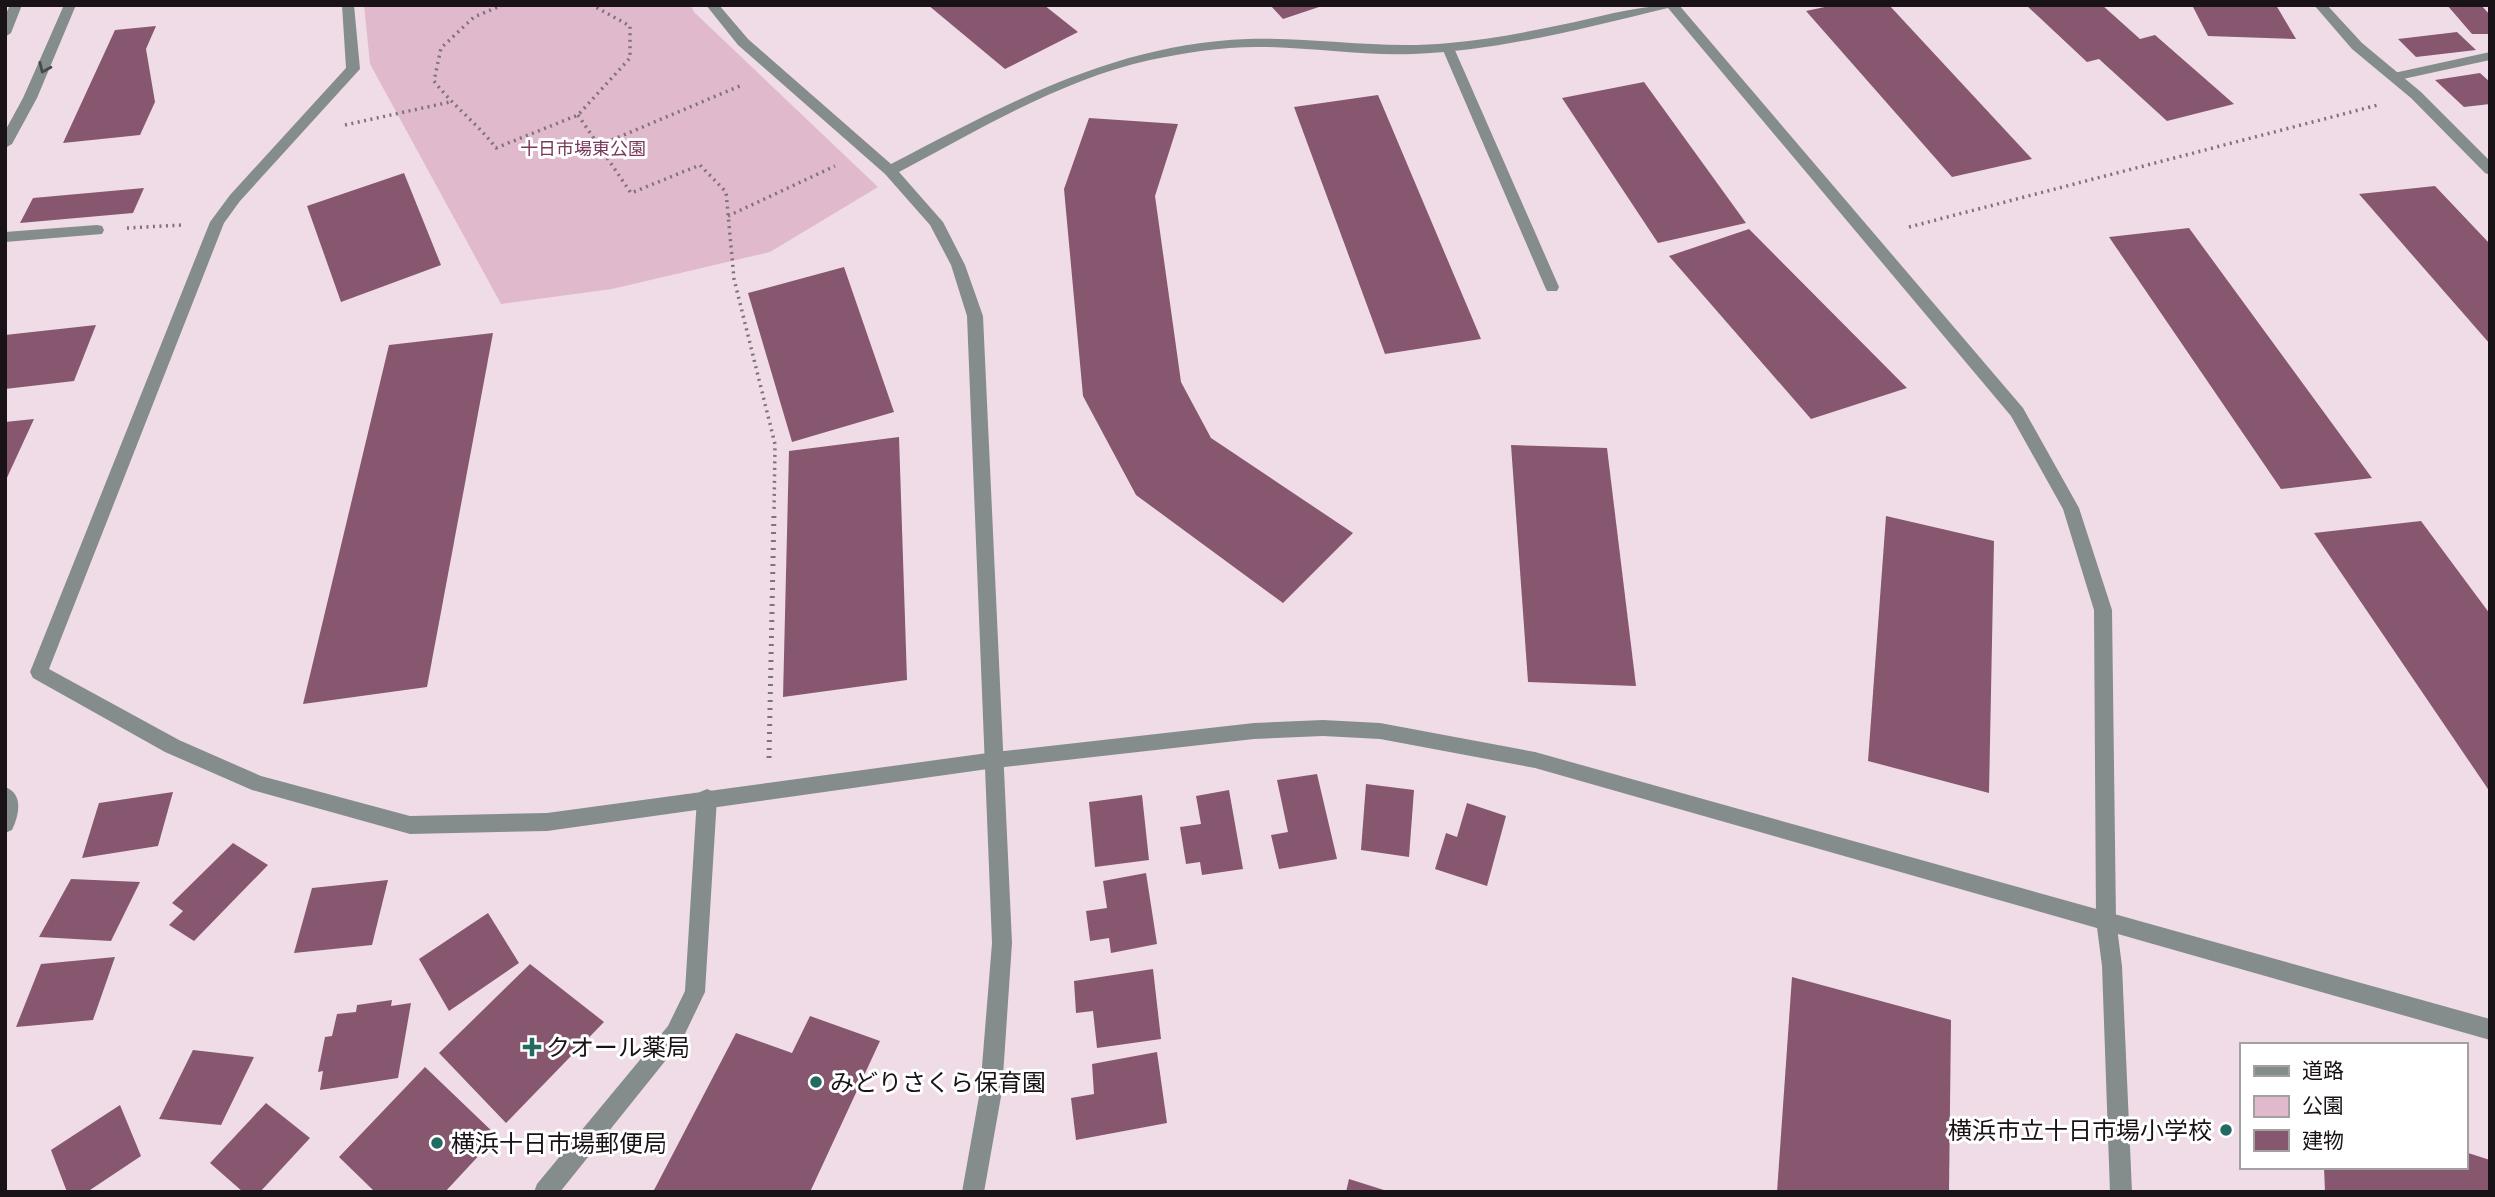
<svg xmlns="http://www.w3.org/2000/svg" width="2495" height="1197" viewBox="0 0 2495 1197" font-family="Ubuntu,'Noto Sans JP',sans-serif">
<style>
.green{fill:#e0bacc}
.building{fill:#875770}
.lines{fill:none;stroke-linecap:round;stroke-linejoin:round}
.path-far1{stroke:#7f7279;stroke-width:3.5;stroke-dasharray:2 4.5;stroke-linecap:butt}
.path{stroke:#7f7279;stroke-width:5;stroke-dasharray:2 6;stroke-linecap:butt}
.service{fill:#848d8c;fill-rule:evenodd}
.minor{fill:#848d8c;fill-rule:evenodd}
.tertiary{fill:#848d8c;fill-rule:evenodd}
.oneway{stroke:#49494b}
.poi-dot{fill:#236b62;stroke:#fff;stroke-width:2.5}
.labels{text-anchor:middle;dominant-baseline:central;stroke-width:6;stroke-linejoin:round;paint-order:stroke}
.far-park-label{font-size:18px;fill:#79385c;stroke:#fff}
.near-poi-label{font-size:24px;fill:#191216;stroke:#fff;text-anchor:start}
</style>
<rect width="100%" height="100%" fill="#f0dce6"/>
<path class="green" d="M364 5H690L695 13 878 187 770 252 612 289 501 304 370 64Z"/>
<g class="building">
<path d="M928 5H1044L1078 32 1005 69Z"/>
<path d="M1270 5H1322V6L1283 19Z"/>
<path d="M1834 5H1889L2032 159 1952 177 1806 11Z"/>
<path d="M2026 5H2102L2140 39 2155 35 2234 104 2167 121 2099 59 2087 62Z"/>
<path d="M2192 5H2276L2296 39 2208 36Z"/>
<path d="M2447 5H2481L2490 15V34H2472Z"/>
<path d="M156 26 146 49 155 102 140 135 63 143 115 30Z"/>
<path d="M2457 32 2476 50 2416 57 2398 39Z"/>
<path d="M2480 73 2490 82V104L2464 107 2435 80Z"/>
<path d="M1644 82 1746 223 1658 243 1562 98Z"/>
<path d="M1378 95 1481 339 1385 354 1294 107Z"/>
<path d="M1089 118 1178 124 1155 196 1181 382 1211 438 1353 533 1283 603 1136 495 1083 396 1064 189Z"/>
<path d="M404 173 441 265 341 302 307 206Z"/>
<path d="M2435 186 2490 244V344L2359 194Z"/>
<path d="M144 188 133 213 20 223 33 198Z"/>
<path d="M2189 228 2372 478 2281 489 2109 237Z"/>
<path d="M1749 229 1907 388 1811 419 1669 256Z"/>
<path d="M844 267 894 412 792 442 748 293Z"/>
<path d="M96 325 74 381 5 389V335Z"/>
<path d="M493 333 427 687 303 704 389 345Z"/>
<path d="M34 419 5 482V422Z"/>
<path d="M899 437 907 680 783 697 789 451Z"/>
<path d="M1511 445 1607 448 1636 686 1528 682Z"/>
<path d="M1886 516 1994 541 1989 793 1868 761Z"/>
<path d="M2421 521 2490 614V792L2314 533Z"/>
<path d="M1317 774 1337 859 1279 869 1271 835 1288 832 1277 780Z"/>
<path d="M1366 784 1414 790 1409 857 1361 850Z"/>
<path d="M1229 790 1243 869 1202 875 1200 862 1186 864 1180 827 1201 824 1196 796Z"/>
<path d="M173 792 158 846 82 858 99 803Z"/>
<path d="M1142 795 1149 860 1095 867 1089 802Z"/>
<path d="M1467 803 1506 816 1487 886 1435 869 1446 833 1457 837Z"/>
<path d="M233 843 268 865 194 941 169 925 183 911 172 903Z"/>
<path d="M1146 873 1157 944 1111 953 1109 938 1090 941 1086 911 1107 908 1103 881Z"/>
<path d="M71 879 140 882 111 941 39 937Z"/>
<path d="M388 880 372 945 294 953 312 888Z"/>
<path d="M488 913 519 963 449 1011 419 959Z"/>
<path d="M115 957 93 1020 16 1027 41 964Z"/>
<path d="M530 964 604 1022 506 1123 439 1053Z"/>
<path d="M1153 969 1161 1039 1097 1048 1093 1011 1076 1013 1074 981Z"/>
<path d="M1792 977 1951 1020 1949 1192H1777Z"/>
<path d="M392 1000 391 1006 411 1003 398 1078 320 1090 323 1071 318 1072 325 1037 332 1036 337 1014 356 1012 357 1005Z"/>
<path d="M810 1016 880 1041 810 1192H653L736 1033 792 1053Z"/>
<path d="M193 1050 254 1057 221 1125 159 1119Z"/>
<path d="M1157 1052 1167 1123 1076 1140 1071 1098 1094 1094 1092 1064Z"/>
<path d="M425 1067 497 1136 445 1192H375L339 1157Z"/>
<path d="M266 1103 310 1138 260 1192H243L210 1163Z"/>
<path d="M120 1105 141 1156 87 1192H67L51 1150Z"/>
<path d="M2465 1152 2490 1160V1192H2325L2324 1167H2465Z"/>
<path d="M1349 1179 1387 1191V1192H1346Z"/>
</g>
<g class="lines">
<g class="path-far1">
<path d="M503 5 474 17 441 48 434 81C453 106 477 123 496 148L578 115 630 58V26L592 5"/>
<path d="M578 115 631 193 700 165 726 192 734 279 775 444 774 513"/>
<path d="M345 125 450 102"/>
<path d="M600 145 742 85"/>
<path d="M728 216 835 166"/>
<path d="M1909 227 2378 105"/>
<path d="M127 228 182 225"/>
</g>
<path class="path" d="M769 758 774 512"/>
<g class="service">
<path d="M2490 52V60L2394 81 2387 77 2394 73Z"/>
<path d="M97 225 102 226 104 230 102 234 5 242V232Z"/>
</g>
<g class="minor">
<path d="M342 5H354L360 69 240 201 224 223 49 669 179 740 261 776 410 816 547 813 995 752 1254 723 1323 720 1380 723 1535 752 2490 1019V1040L1535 768 1380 739 1323 736 1254 739 995 768 547 831 410 834 252 790 165 752 33 678 30 672 210 222 230 195 346 68Z"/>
<path d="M2314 5H2327L2362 43 2421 92 2490 161V175L2485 173 2411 98 2352 49Z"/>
<path d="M1448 44 1454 48 1559 287 1557 291H1547L1545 287 1442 48Z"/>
</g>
<g class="tertiary">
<path d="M10 5H22L11 33 5 37V16Z"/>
<path d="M64 5H76L37 98 12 144 5 148V131L23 98Z"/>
<path d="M706 5H719L748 39 891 164C1007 104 1113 44 1248 39 1315 37 1382 50 1449 43 1492 39 1533 31 1575 22 1610 14 1643 5 1679 5L2023 408 2079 508 2112 610 2116 920 2122 966 2132 1192H2110L2102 966 2096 920 2094 610 2063 509 2011 416 1668 8C1584 28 1499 51 1413 54 1364 56 1315 48 1265 47 1227 46 1187 52 1150 60 1060 80 979 130 899 172L943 222 965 265 983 316 1012 943 1002 1091 984 1192H962L980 1091 992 943 967 316 951 265 930 225 885 174 738 45Z"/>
<path d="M5 787C24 794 19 815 12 830L5 833Z"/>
<path d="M707 789 714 792 717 798 705 992 682 1040 560 1192H534L537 1184 668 1026 685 991 697 798 700 792Z"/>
</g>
</g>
<defs><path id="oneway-chevron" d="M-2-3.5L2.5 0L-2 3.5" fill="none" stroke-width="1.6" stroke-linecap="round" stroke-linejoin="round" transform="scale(1.75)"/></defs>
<use class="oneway" href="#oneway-chevron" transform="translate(44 68) rotate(114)"/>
<g class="poi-dot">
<path d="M528.5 1036.5h7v7h7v7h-7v7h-7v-7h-7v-7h7z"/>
<circle cx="816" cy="1082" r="7"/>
<circle cx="2226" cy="1130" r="7"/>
<circle cx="437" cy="1143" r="7"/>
</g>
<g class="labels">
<g class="far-park-label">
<text x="583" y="148">十日市場東公園</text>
</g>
<g class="near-poi-label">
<text x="546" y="1047">クオール薬局</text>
<text x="830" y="1082">みどりさくら保育園</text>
<text x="2212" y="1130" text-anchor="end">横浜市立十日市場小学校</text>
<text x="451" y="1143">横浜十日市場郵便局</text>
</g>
</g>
<rect width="2495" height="1197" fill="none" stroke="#191216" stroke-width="14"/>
<rect x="2240" y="1043" width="228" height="126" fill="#ffffff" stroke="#a3a0a2" stroke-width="2"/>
<rect x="2254" y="1066" width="35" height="10" fill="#848d8c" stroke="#a3a0a2" stroke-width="2"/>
<text x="2302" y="1078" font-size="21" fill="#191216">道路</text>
<rect x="2254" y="1096" width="35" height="21" fill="#e0bacc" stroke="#a3a0a2" stroke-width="2"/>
<text x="2302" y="1113" font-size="21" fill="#191216">公園</text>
<rect x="2254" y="1130" width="35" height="21" fill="#875770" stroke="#a3a0a2" stroke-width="2"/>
<text x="2302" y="1148" font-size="21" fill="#191216">建物</text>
</svg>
